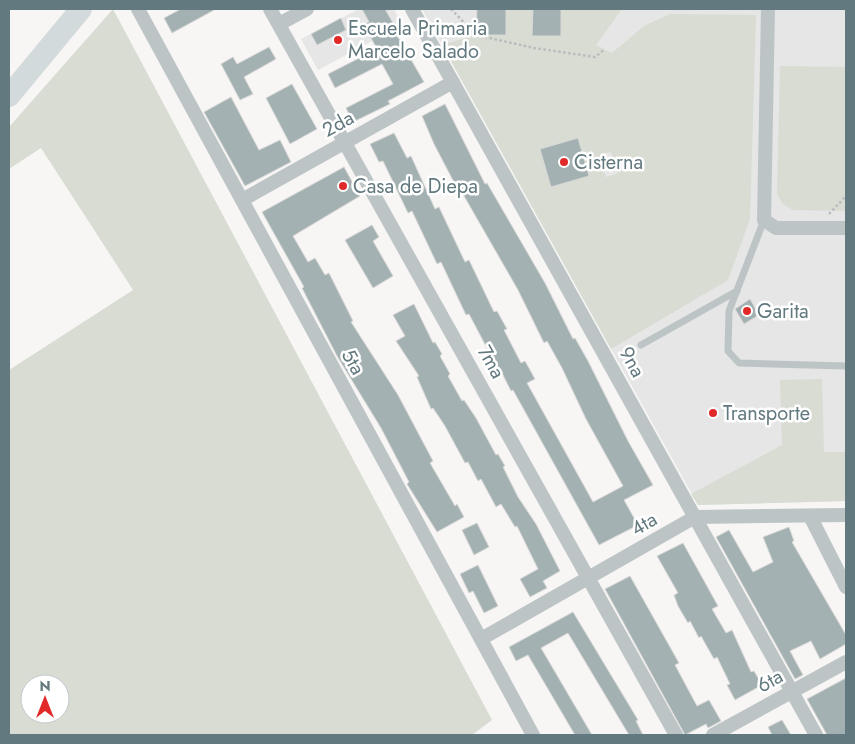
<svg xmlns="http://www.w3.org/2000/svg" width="855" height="744" viewBox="0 0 855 744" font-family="Jost,sans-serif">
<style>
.built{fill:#e5e6e5}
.green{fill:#d8dcd3;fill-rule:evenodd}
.building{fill:#a4b1b3;stroke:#d8d8d6}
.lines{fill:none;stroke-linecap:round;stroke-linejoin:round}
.path{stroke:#b8bcbe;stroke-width:2.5;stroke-dasharray:2.5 2.5;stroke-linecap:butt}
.service{stroke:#bdc4c6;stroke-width:7}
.minor{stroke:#bdc4c6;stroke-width:14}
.primary{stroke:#d2dadb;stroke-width:22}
.poi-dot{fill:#e1292a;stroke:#fff;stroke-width:2}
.labels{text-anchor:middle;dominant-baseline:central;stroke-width:5;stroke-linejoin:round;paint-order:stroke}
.poi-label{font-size:20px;fill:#62797f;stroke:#fff;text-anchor:start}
.street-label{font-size:20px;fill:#62797f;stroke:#fff}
</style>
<rect width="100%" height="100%" fill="#f7f6f4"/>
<g class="built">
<path d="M359 9H394L402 25 318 70 301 39Z"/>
<path d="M422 9H846V501L698 505Z"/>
</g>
<g class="green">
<path d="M113 9 492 720 472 735H9V370L133 290 41 148 9 169V127ZM30 684H60V714H30Z"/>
<path d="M506 9H533V36H561V9H622L596 45 612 53 644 26 670 14 756 15 750 219 728 280 611 349 442 45 476 35H506ZM611 152 617 174 606 177 600 154Z"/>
<path d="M780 66 846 67V211L793 210 783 204 777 194Z"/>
<path d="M822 379 824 452H846V501L698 505 691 494 782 445 780 380Z"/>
</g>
<g class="building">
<path d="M181 9H216L172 33 164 18Z"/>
<path d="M362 9H385L396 28 394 30 424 82 388 101 390 104 353 122 346 108 393 84 382 64 335 88 328 74 377 49 364 25 369 22Z"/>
<path d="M477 9H506V35H476Z"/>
<path d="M533 9H561V36H532Z"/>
<path d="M341 18 346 30 317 45 311 34Z"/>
<path d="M269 47 276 59 244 77 253 94 240 100 221 64 233 57 237 64Z"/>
<path d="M292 84 317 129 290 144 266 98Z"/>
<path d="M231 97 259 150 280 140 291 162 245 186 204 112Z"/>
<path d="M445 104 485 184 487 183 545 283 573 339 575 338 588 361 628 441 653 485 624 500 638 525 599 545 513 390 511 391 499 367 495 370 486 351 488 350 469 314 466 315 441 262 437 264 412 211 408 213 383 161 379 162 370 144 394 133 407 158 411 156 435 209 439 207 465 262 469 260 494 312 497 311 507 329 504 330 521 363 525 361 535 379 527 383 593 502 623 486 586 419 562 368 547 341 544 343 518 290 460 189 458 190 434 144 422 116Z"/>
<path d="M578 138 589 176 551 187 540 149Z"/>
<path d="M344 167 360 196 293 236 308 262 315 258 325 275 329 273 353 321 351 322 398 395 433 461 430 463 455 506 457 504 464 517 437 532 407 484 409 482 381 428 337 356 302 288 304 287 262 212Z"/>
<path d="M372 225 379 237 373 241 393 276 373 288 345 240Z"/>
<path d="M750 299 759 315 744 324 735 309Z"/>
<path d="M414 304 433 343 435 342 442 354 440 356 450 374 448 376 462 401 464 400 476 418 496 455 498 454 505 466 503 467 518 497 536 524 560 571 543 581 547 588 530 597 520 579 538 569 517 526 515 527 501 504 496 507 481 479 478 481 468 462 465 463 445 426 433 408 431 409 417 377 419 376 396 341 405 336 393 315Z"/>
<path d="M477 523 489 547 474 555 462 530Z"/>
<path d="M789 527 794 541 792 542 846 635V644L820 659 811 641 790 651 803 675 795 679 716 537 729 530 753 572 773 562 763 537Z"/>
<path d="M683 543 718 606 712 609 726 633 732 630 751 672 754 671 762 685 735 700 727 685 730 684 717 657 714 659 701 636 699 638 690 621 688 623 678 606 674 595 678 593 657 556Z"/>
<path d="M478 565 498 606 484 613 473 591 469 593 460 574Z"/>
<path d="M630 576 679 663 675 665 697 706 709 700 721 721 708 728 706 724 685 735 605 589Z"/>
<path d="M573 612 638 720 636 721 643 735H629L568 633 541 648 592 735H575L528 655 516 661 509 647Z"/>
<path d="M846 678V735H827L807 699Z"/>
<path d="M782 720 791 735H772L768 727Z"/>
</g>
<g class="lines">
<g class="path">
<path d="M451 9 476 35 534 48 595 57 605 49"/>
<path d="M829 214 846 196"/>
<path d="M625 366 635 353"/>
</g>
<g class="service">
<path d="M764 220 729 311 728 351 739 363 846 366"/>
<path d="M641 345 737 291"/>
</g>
<g class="minor">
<path d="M138 9 533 735"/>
<path d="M270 9 676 735"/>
<path d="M412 9 816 735"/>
<path d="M768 9 764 220 776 228H846"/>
<path d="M279 24 307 9"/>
<path d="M242 200 453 82"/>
<path d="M810 516 846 587"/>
<path d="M481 639 695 517 846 515"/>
<path d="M713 735 846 662"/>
</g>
<path class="primary" d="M9 96 81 9"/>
</g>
<g class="poi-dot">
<circle cx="338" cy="40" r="5"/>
<circle cx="564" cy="162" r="5"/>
<circle cx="343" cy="186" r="5"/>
<circle cx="747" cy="311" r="5"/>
<circle cx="713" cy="413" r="5"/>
</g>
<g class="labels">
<g class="poi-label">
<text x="348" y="28">Escuela Primaria<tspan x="348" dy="23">Marcelo Salado</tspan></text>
<text x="574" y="162">Cisterna</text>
<text x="353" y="186">Casa de Diepa</text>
<text x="757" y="311">Garita</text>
<text x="723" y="413">Transporte</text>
</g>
<g class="street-label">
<text transform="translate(338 124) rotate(-29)">2da</text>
<text transform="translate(353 362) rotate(61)">5ta</text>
<text transform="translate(491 362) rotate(61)">7ma</text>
<text transform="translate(632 362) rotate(61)">9na</text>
<text transform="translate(644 524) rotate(-30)">4ta</text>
<text transform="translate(770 681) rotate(-29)">6ta</text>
</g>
</g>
<rect width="855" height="744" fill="none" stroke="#62797f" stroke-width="20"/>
<g transform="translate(45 699)"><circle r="24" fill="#ffffff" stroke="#c0c9cc"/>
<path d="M0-4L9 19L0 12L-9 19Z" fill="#e1292a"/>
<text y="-8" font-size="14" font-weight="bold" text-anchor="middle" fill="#62797f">N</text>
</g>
</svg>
